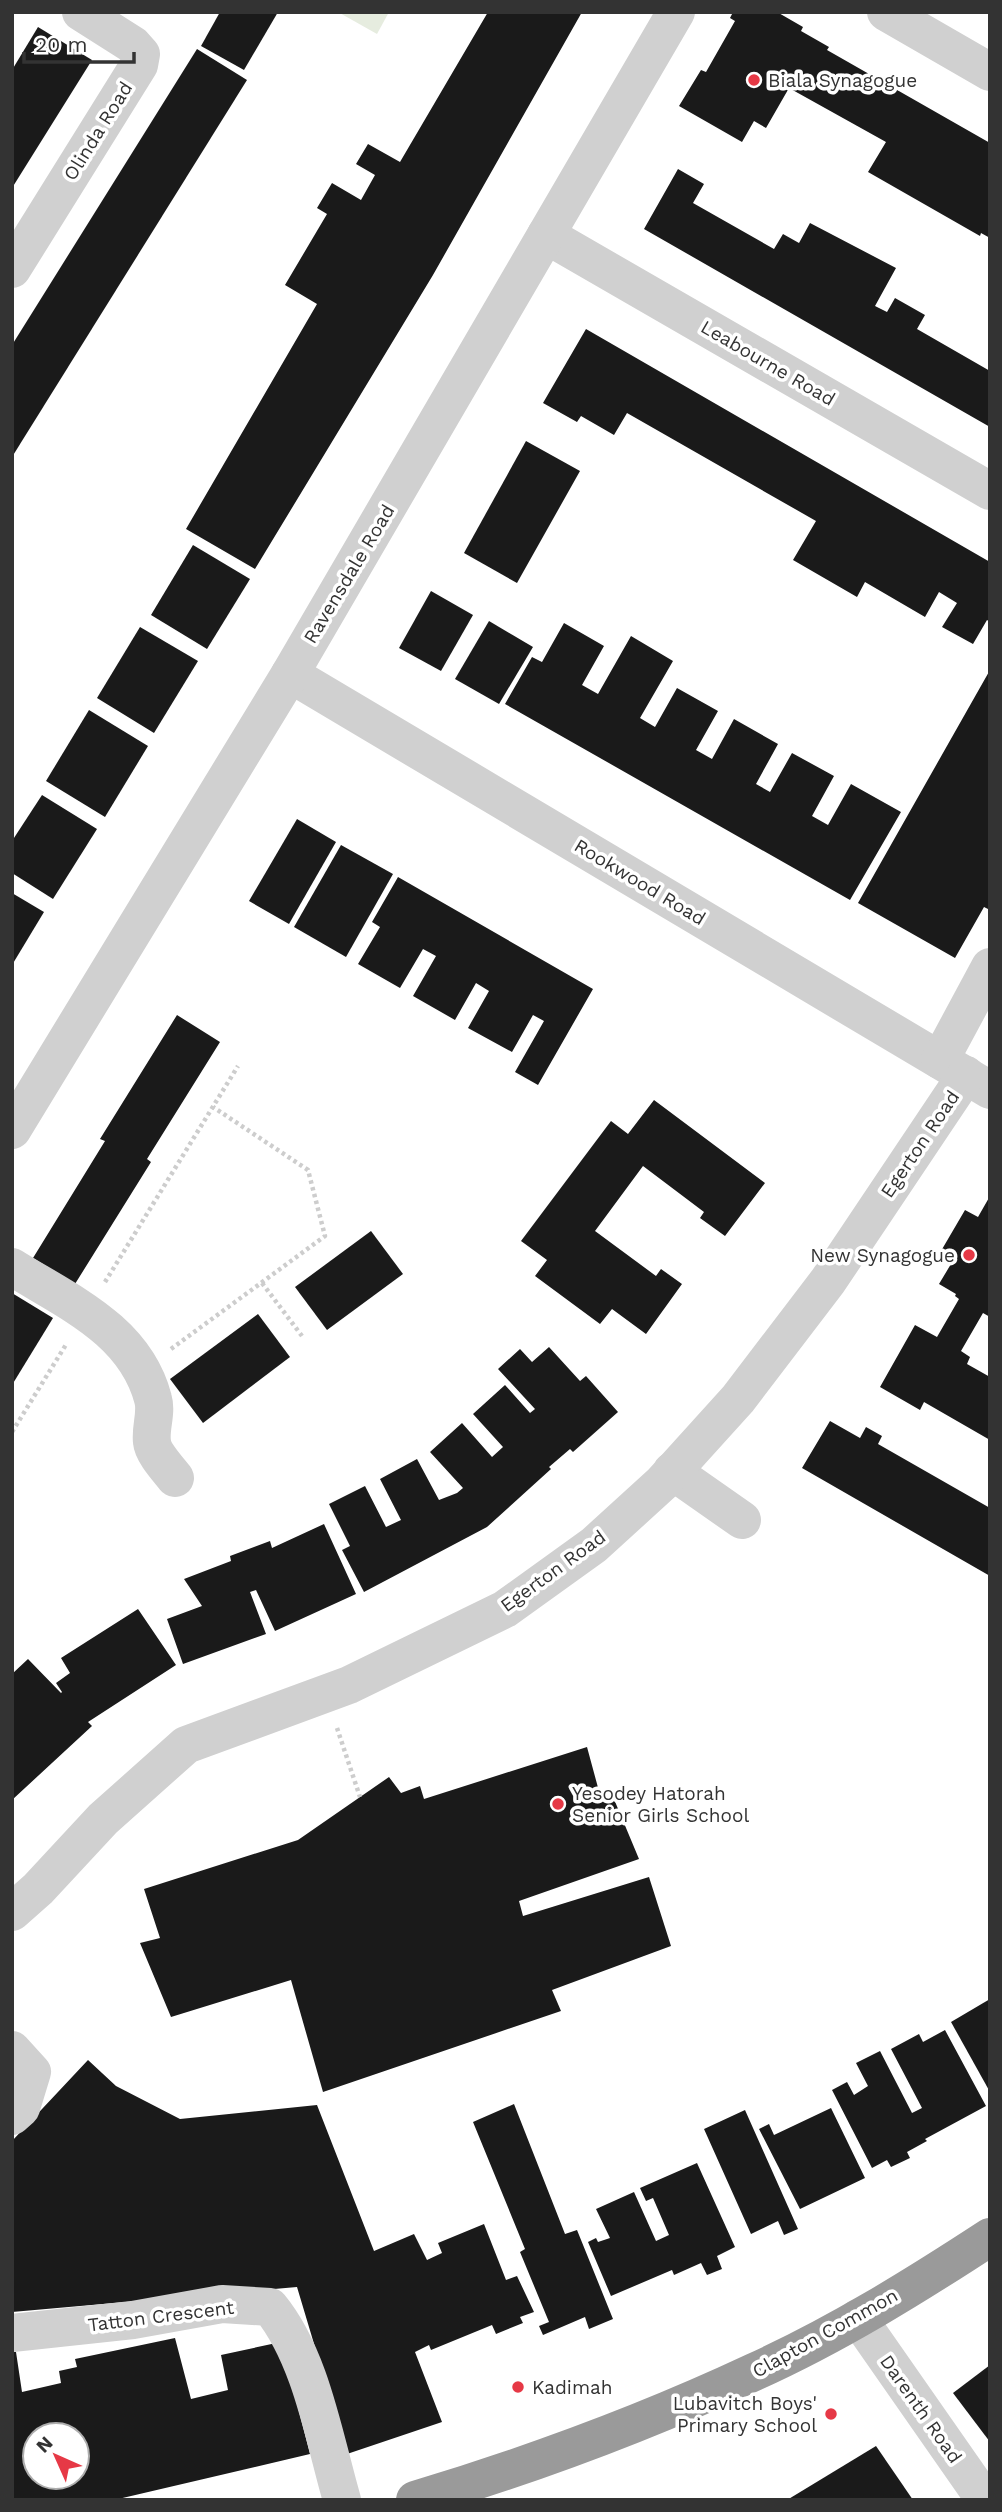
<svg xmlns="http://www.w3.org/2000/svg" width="1002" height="2512" viewBox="0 0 1002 2512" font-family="'Work Sans',sans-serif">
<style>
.green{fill:#e6ecdf}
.building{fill:#1a1a1a;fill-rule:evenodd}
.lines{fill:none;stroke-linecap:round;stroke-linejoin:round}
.path{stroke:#cdcdcd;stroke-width:4.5;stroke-dasharray:3.5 3.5;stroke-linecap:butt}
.minor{stroke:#d0d0d0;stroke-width:38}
.highway{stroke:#9a9a9a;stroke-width:38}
.poi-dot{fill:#e63946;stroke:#fff;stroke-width:2.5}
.labels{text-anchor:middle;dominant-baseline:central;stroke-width:7;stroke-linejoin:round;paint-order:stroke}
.poi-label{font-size:19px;fill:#333;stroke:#fff;text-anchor:start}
.street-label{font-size:19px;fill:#333;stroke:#fff}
</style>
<rect width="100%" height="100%" fill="#fff"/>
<path class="green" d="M338 12H389L377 34Z"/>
<g class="building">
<path d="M220 12H278L244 70 201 46Z"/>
<path d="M488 12H582L433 275 255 569 186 529 317 304 285 285 327 214 317 208 332 183 361 200 375 175 356 164 368 144 400 162Z"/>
<path d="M733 12H777L803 27 801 31 829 47 827 50 990 143V238L981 233 980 236 868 172 886 142 789 88 766 128 754 121 742 142 679 106 701 70 706 72 735 21 730 18Z"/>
<path d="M38 27 92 60 12 188V70Z"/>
<path d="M197 49 247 80 12 457V345Z"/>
<path d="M678 169 704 184 693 203 774 249 783 234 799 243 810 223 896 268 875 306 887 312 895 298 925 315 917 329 990 371V427L644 229Z"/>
<path d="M586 329 990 562V622L987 620 973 644 942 627 957 603 939 592 925 617 865 582 857 597 793 560 816 521 627 413 614 435 581 416 577 422 543 403Z"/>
<path d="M526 441 580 471 517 583 464 553Z"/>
<path d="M193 545 250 579 207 649 151 615Z"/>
<path d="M431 591 473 615 441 671 399 648Z"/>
<path d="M489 621 533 647 499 704 455 679Z"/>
<path d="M564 623 604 646 582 685 598 694 631 636 673 661 640 718 655 727 677 688 718 711 696 750 712 759 734 719 778 744 756 784 770 792 792 753 834 776 812 816 828 825 851 784 901 812 850 900 505 704 532 657 542 662Z"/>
<path d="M140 627 198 661 154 733 97 698Z"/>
<path d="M990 670V910L984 907 955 958 858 903Z"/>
<path d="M89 710 148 746 105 817 46 781Z"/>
<path d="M42 795 97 829 53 899 12 873V841Z"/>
<path d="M297 819 336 842 289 924 249 901Z"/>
<path d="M341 845 393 874 346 957 294 927Z"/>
<path d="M398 877 593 989 538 1085 515 1072 544 1021 533 1015 512 1052 468 1028 489 991 476 983 455 1020 413 996 436 956 423 949 400 988 358 964 380 927 372 922Z"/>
<path d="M12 893 44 912 12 965Z"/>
<path d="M177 1015 220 1042 147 1159 151 1162 75 1284 33 1258 105 1141 100 1139Z"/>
<path d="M654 1100 765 1183 725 1236 700 1218 704 1212 643 1166 595 1231 656 1276 661 1269 682 1284 646 1334 612 1309 600 1324 535 1276 547 1260 521 1241 611 1121 628 1134Z"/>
<path d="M990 1196V1317L983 1313 961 1351 970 1357 967 1364 990 1377V1440L924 1402 920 1410 880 1387 915 1325 937 1337 959 1299 955 1296 956 1294 939 1284 954 1259 941 1251 965 1210 978 1217Z"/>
<path d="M371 1231 403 1274 327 1330 295 1287Z"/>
<path d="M12 1293 53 1318 12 1385Z"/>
<path d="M258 1314 290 1357 203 1423 170 1379Z"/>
<path d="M549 1347 580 1381 586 1376 618 1412 573 1452 570 1449 549 1467 551 1469 487 1527 364 1592 342 1550 350 1546 329 1504 365 1486 386 1527 401 1520 380 1479 417 1459 439 1500 457 1493 463 1488 430 1452 462 1423 492 1457 503 1447 473 1414 505 1385 530 1413 535 1409 498 1369 520 1349 532 1362Z"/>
<path d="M830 1421 860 1438 866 1427 882 1436 878 1444 990 1508V1576L802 1468Z"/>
<path d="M324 1524 356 1594 275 1631 256 1590 250 1592 266 1634 183 1664 167 1619 202 1606 184 1579 231 1561 230 1556 270 1541 272 1548Z"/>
<path d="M138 1609 176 1665 88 1722 92 1726 12 1800V1674L28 1659 61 1693 62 1692 56 1683 70 1673 61 1658Z"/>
<path d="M587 1747 600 1795 611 1792 639 1859 519 1901 523 1916 649 1877 671 1946 552 1990 561 2011 323 2092 291 1980 171 2017 140 1943 160 1938 144 1889 298 1840 389 1777 401 1793 420 1786 424 1799Z"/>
<path d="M990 1999V2092L951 2022Z"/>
<path d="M945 2030 986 2106 925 2139 927 2141 907 2152 910 2158 891 2167 887 2160 872 2168 832 2090 847 2082 854 2095 868 2086 856 2063 880 2051 912 2113 922 2108 891 2049 919 2034 923 2042Z"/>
<path d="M88 2060 116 2086 180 2119 317 2105 374 2251 414 2234 427 2260 442 2253 438 2243 484 2224 506 2280 517 2276 534 2312 520 2317 523 2323 496 2334 492 2325 431 2350 429 2345 415 2352 442 2422 347 2454 297 2287 12 2312V2141Z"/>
<path d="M514 2104 565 2234 577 2230 613 2319 589 2329 585 2317 543 2335 539 2326 549 2322 520 2252 525 2249 473 2122Z"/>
<path d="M831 2108 865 2178 800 2209 759 2129 769 2124 774 2135Z"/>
<path d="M745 2110 798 2229 784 2235 778 2221 751 2234 704 2129Z"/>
<path d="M697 2163 735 2247 717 2256 722 2269 707 2275 701 2263 674 2275 672 2270 611 2296 588 2242 596 2238 598 2242 610 2238 596 2209 634 2192 656 2241 669 2235 653 2198 646 2201 640 2188Z"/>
<path d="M175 2338 191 2399 228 2390 221 2355 281 2342 310 2454 114 2500H12V2352H16L22 2392 61 2383 59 2371 77 2367 75 2359ZM35 2435H77V2477H35Z"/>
<path d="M990 2365V2442L953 2393Z"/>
<path d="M876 2446 913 2500H787Z"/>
</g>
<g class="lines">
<g class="path">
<path d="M105 1282 238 1066"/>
<path d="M262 1283 302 1336"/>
<path d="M171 1349 325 1236 308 1170 213 1107"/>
<path d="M12 1432 67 1343"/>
<path d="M337 1728 360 1797"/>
</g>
<g class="minor">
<path d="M886 12 990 72"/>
<path d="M546 235 990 491"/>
<path d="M12 269 139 65 141 54 133 45 81 12"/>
<path d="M290 674 990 1090"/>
<path d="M940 1060 990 967"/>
<path d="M12 1130 290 674 676 12"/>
<path d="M12 1267C68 1302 135 1330 153 1399 157 1413 150 1428 152 1442 153 1453 168 1469 175 1478"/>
<path d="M672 1471 742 1520"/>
<path d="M12 1912 38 1889 103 1819 186 1745 349 1685 505 1609 594 1545 662 1483 738 1399 828 1281 966 1075"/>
<path d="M12 2050 32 2072 21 2108 12 2116"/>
<path d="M858 2318 985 2500"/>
<path d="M12 2333 133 2320 222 2304 270 2307C311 2357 324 2438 342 2500"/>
</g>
<path class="highway" d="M415 2500C531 2465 645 2423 754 2372 836 2335 915 2286 990 2237"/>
</g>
<g class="poi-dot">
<circle cx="754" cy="80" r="7"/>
<circle cx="969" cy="1255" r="7"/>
<circle cx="558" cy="1804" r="7"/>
<circle cx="518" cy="2387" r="7"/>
<circle cx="831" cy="2414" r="7"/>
</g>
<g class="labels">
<g class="poi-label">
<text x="768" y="80">Biala Synagogue</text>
<text x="955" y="1255" text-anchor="end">New Synagogue</text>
<text x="572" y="1793">Yesodey Hatorah<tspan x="572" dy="22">Senior Girls School</tspan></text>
<text x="532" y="2387">Kadimah</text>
<text x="817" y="2403" text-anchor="end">Lubavitch Boys'<tspan x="817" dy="22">Primary School</tspan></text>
</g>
<g class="street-label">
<text transform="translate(98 131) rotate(-58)">Olinda Road</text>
<text transform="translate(768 363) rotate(30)">Leabourne Road</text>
<text transform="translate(349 574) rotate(-59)">Ravensdale Road</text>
<text transform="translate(640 882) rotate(31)">Rookwood Road</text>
<text transform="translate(920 1144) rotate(-56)">Egerton Road</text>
<text transform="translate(553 1571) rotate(-36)">Egerton Road</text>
<text transform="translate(161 2316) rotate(-7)">Tatton Crescent</text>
<text transform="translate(825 2333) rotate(-29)">Clapton Common</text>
<text transform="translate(921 2409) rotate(55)">Darenth Road</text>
</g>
</g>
<rect width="1002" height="2512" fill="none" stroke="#333333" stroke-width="28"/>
<g transform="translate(56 2456) rotate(315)"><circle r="33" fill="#ffffff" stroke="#adadad" stroke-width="2"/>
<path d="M0-5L12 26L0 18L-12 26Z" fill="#e63946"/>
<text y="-10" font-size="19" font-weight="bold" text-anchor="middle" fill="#333333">N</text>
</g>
<path d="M24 52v10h110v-10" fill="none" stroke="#333333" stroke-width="3.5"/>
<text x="35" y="52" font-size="21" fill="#333333" stroke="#ffffff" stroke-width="5" paint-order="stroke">20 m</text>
</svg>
